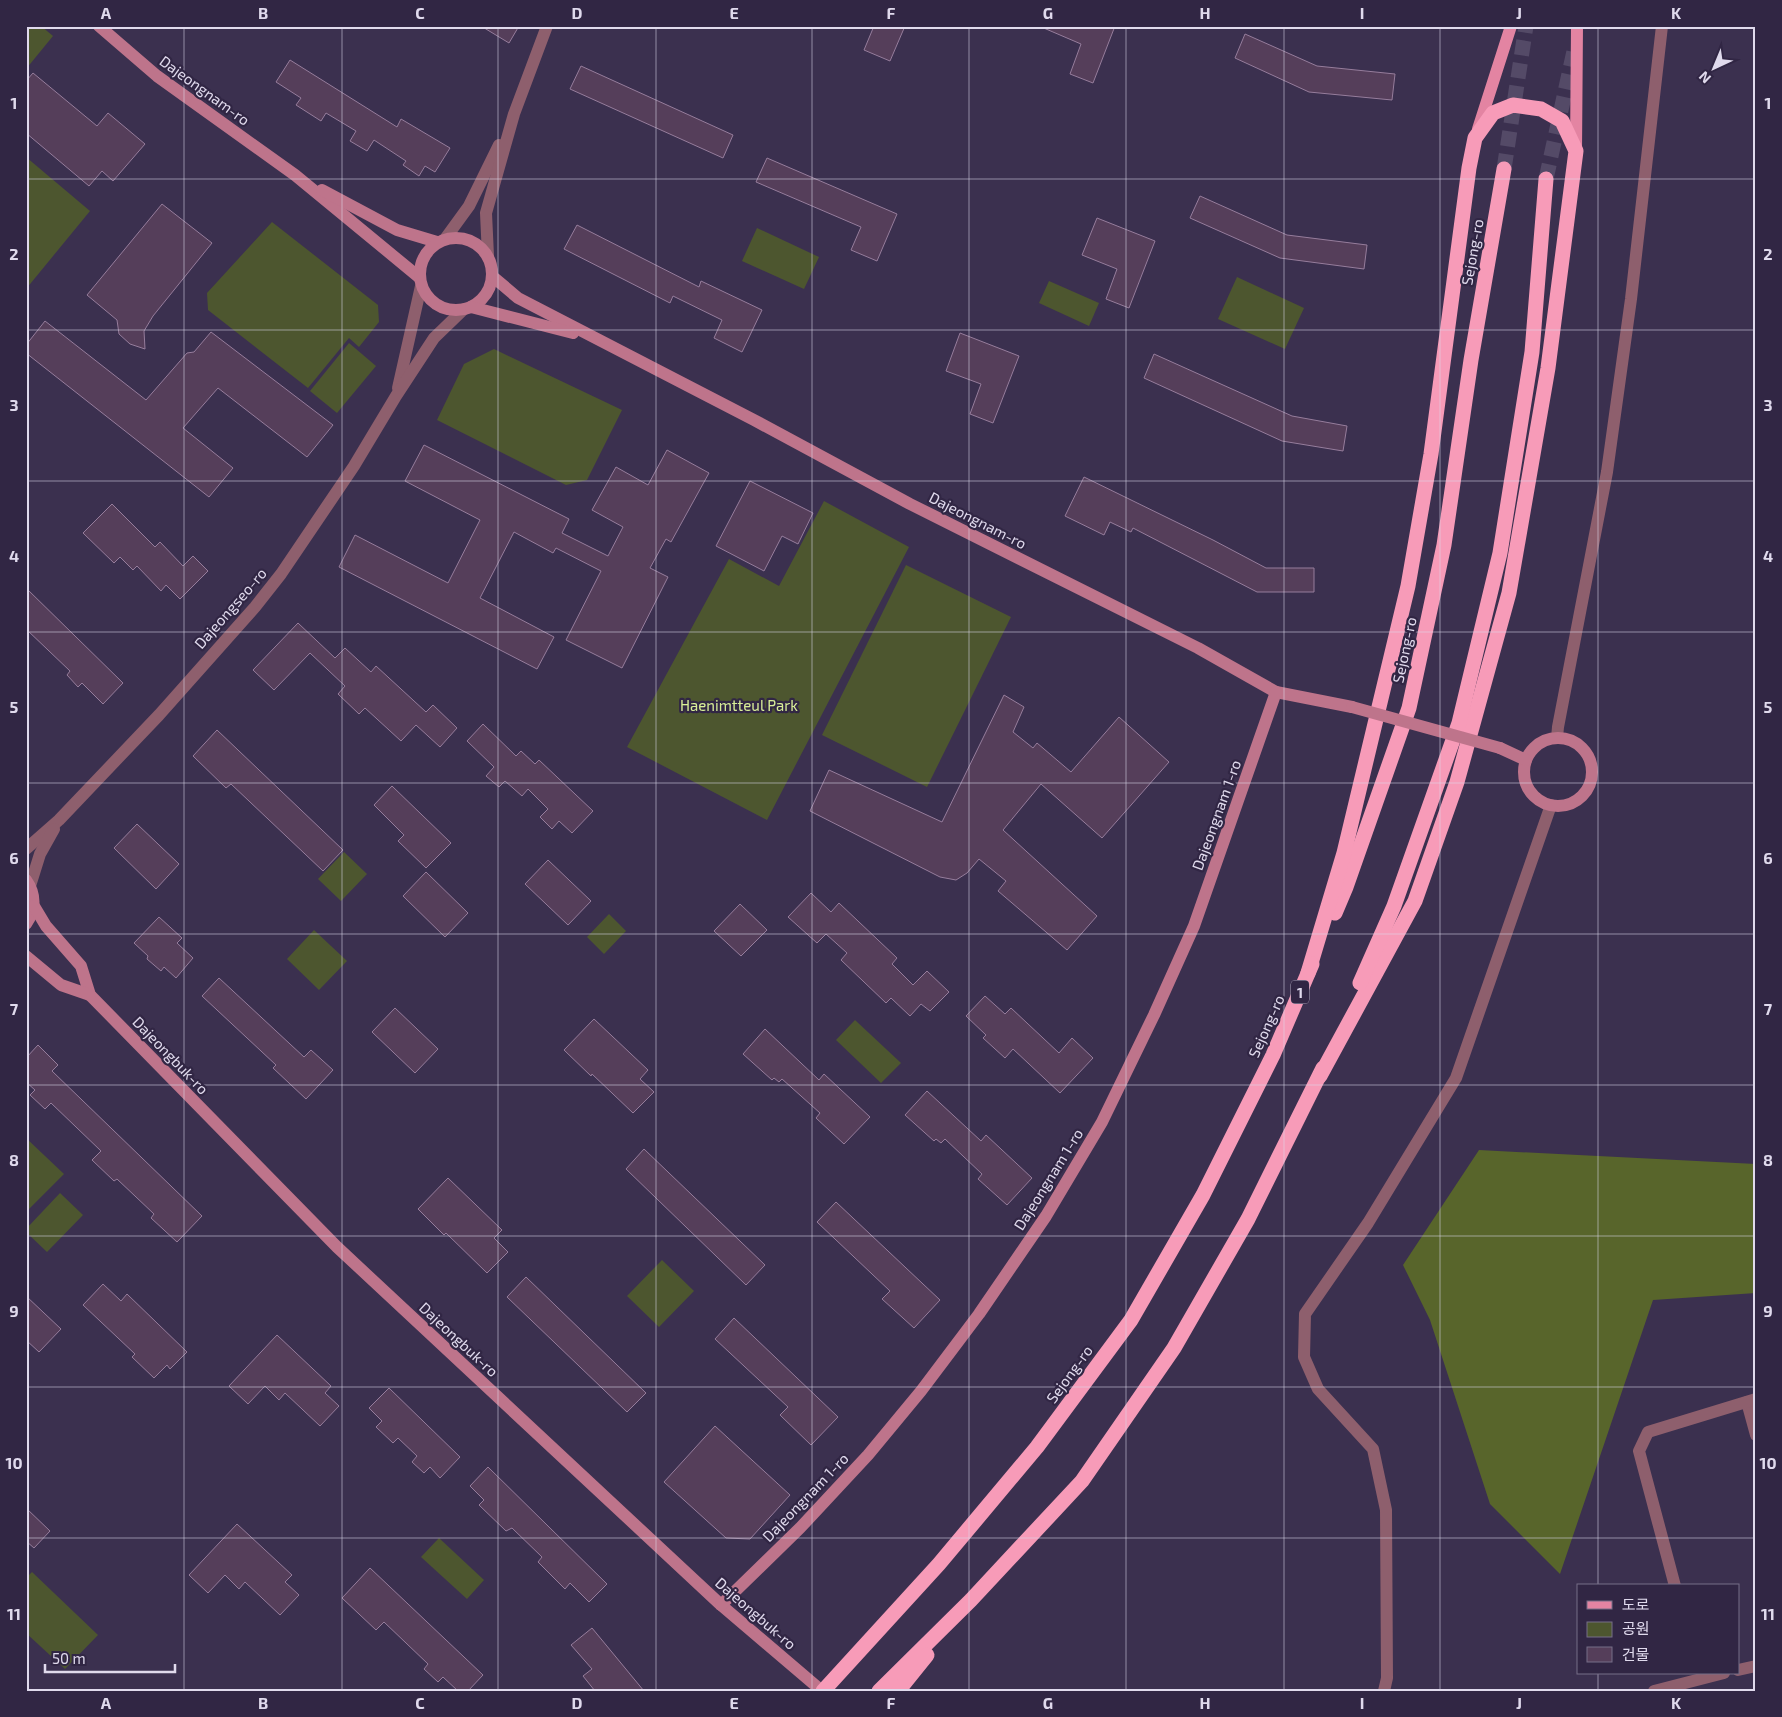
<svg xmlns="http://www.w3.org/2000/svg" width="1782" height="1717" viewBox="0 0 1782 1717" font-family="'Exo 2','Noto Sans KR',sans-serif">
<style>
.green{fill:#4d562f}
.forest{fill:#58652b}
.building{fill:#553e5a;stroke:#967d9c}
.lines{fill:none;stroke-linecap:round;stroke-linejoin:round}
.highway-tunnel{stroke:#544a67;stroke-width:15;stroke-dasharray:15 8;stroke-linecap:butt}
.street{stroke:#8e5f6d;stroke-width:12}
.secondary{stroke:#be748b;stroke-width:12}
.primary{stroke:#e384a2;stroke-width:12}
.highway{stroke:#f79bb8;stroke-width:15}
.secondary-bridge{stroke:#be748b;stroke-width:12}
.grid{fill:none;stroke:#e0daed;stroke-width:1;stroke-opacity:0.55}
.labels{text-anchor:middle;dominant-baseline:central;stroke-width:4.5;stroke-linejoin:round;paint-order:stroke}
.shield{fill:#312644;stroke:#aca4ba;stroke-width:1}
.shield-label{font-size:14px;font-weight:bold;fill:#e0daed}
.street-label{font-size:15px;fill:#e0daed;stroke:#312644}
.park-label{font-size:15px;fill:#d8ee97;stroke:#312644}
.neatline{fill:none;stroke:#e0daed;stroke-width:2}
.grid-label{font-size:16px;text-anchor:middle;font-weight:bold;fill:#e0daed}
</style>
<rect width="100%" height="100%" fill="#3b304f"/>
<g class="green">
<path d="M26 26H41L53 36 26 69Z"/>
<path d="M26 157 90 211 26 289Z"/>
<path d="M272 222 378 305 379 322 359 347 349 338 308 388 208 310 207 293Z"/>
<path d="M757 228 819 257 804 289 742 261Z"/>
<path d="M1237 277 1304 308 1285 349 1218 319Z"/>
<path d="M1049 281 1099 303 1089 326 1039 303Z"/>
<path d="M349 343 376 366 337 413 310 391Z"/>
<path d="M494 349 622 410 587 480 566 485 437 420 464 364Z"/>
<path d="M824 501 909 547 767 820 627 747 729 559 779 586Z"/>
<path d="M906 565 1011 617 927 787 822 735Z"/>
<path d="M344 852 367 874 341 901 318 879Z"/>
<path d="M609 914 626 931 604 954 587 937Z"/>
<path d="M314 930 347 961 319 990 287 959Z"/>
<path d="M855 1020 901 1063 881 1083 836 1040Z"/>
<path d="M26 1138 64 1174 26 1212Z"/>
<path d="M60 1193 83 1215 47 1252 26 1232V1229Z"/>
<path d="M662 1260 694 1291 659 1327 627 1296Z"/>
<path d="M439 1538 484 1580 467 1599 421 1557Z"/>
<path d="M32 1572 98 1635 65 1669 26 1633V1578Z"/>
</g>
<path class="forest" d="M1479 1150 1756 1164V1293L1653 1300 1560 1574 1490 1504 1430 1320 1403 1265Z"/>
<g class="building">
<path d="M481 26H519L509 43Z"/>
<path d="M874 26H905L890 61 864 50Z"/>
<path d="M1039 26H1115L1093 83 1070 74 1081 44Z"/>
<path d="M1245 34 1317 66 1395 74 1392 100 1309 92 1235 58Z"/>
<path d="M290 60 397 127 401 119 450 148 435 172 425 166 419 176 403 165 406 161 374 140 367 151 350 141 356 131 326 113 321 121 296 105 301 98 276 82Z"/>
<path d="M581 66 733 135 723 158 570 89Z"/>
<path d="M33 73 97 126 108 113 145 144 113 181 102 171 89 186 26 133V81Z"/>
<path d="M767 158 897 214 877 261 851 250 861 227 756 182Z"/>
<path d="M1200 196 1287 235 1367 245 1364 269 1280 258 1190 218Z"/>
<path d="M162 204 212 243 153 316 144 331 145 349 130 344 119 334 117 320 87 295Z"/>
<path d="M1097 218 1155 241 1129 308 1106 299 1117 269 1082 255Z"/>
<path d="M577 225 699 287 701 281 762 310 742 352 714 338 722 320 673 296 670 303 564 249Z"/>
<path d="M45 321 146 400 187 353 194 352 211 332 333 425 307 457 218 388 183 428 233 468 209 497 26 353V345Z"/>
<path d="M960 333 1019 356 993 423 970 414 981 384 946 371Z"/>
<path d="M1154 354 1292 416 1347 426 1343 451 1282 441 1144 378Z"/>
<path d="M424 445 569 519 562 533 608 556 623 527 592 510 616 467 648 485 667 450 709 473 671 542 666 539 650 568 668 577 622 668 566 640 601 571 556 548 553 553 514 532 480 598 554 637 537 669 339 567 355 535 448 583 480 520 405 481Z"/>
<path d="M1084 477 1213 540 1266 568H1314V592H1257L1133 528 1131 532 1110 522 1104 535 1065 516Z"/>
<path d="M750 481 813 513 798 544 782 536 764 571 716 546Z"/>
<path d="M112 504 155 547 160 542 183 566 193 556 208 571 180 599 166 585 161 591 137 566 133 570 120 557 114 563 83 533Z"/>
<path d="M26 588 123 683 103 704 82 683 78 687 67 675 70 671 26 629Z"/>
<path d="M298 623 335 658 345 648 371 672 376 666 426 712 433 705 457 728 440 747 416 725 401 741 365 708 359 714 338 694 345 686 310 653 274 690 253 670Z"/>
<path d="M1004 695 1024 707 1013 732 1033 748 1037 743 1071 772 1119 717 1169 762 1102 838 1041 784 1003 830 1097 916 1067 950 998 891 1006 881 979 859 967 873 956 880 940 877 810 811 829 770 942 822Z"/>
<path d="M483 724 516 756 521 751 535 764 539 760 593 811 572 833 559 821 552 829 540 817 548 809 528 789 522 796 505 781 499 787 486 776 494 767 467 741Z"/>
<path d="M217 730 343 850 323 871 231 784 226 788 193 756Z"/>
<path d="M392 786 451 843 426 868 398 841 404 835 374 805Z"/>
<path d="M137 824 179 864 156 889 114 848Z"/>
<path d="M548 860 591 901 568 925 525 884Z"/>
<path d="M426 872 468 913 445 937 403 896Z"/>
<path d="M811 893 831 912 839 903 897 958 892 964 913 985 927 971 949 992 930 1011 921 1004 910 1016 891 998 886 1003 841 960 847 953 826 934 817 943 788 917Z"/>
<path d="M740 904 767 930 741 956 714 931Z"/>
<path d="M159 917 182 938 177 943 193 958 176 978 164 967 161 971 147 959 148 956 134 943Z"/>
<path d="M219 978 304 1057 311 1050 333 1070 306 1099 273 1068 276 1065 202 996Z"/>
<path d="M985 996 1005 1014 1011 1008 1059 1053 1072 1038 1093 1058 1060 1093 1013 1049 1005 1058 983 1038 986 1035 966 1016Z"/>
<path d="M395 1008 438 1049 415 1073 372 1032Z"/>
<path d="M594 1019 648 1070 640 1079 654 1092 633 1113 592 1074 591 1076 564 1050Z"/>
<path d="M765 1029 819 1080 824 1074 870 1117 844 1144 816 1118 820 1113 782 1079 779 1082 774 1078 772 1080 743 1054Z"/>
<path d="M38 1045 58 1065 52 1071 202 1216 177 1242 151 1218 154 1214 117 1179 114 1181 92 1160 101 1151 51 1103 45 1109 30 1095 35 1090 26 1082V1058Z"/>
<path d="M927 1091 981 1141 986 1135 1032 1178 1007 1205 978 1179 982 1174 945 1139 941 1143 936 1139 934 1141 905 1115Z"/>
<path d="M644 1149 765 1265 746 1285 626 1169Z"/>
<path d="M448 1178 502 1230 494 1238 508 1252 487 1273 446 1233 444 1235 418 1209Z"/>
<path d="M836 1202 940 1300 914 1328 882 1299 890 1291 817 1222Z"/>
<path d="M526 1277 646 1393 627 1412 507 1297Z"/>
<path d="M103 1284 121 1301 127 1294 187 1352 170 1369 167 1365 154 1378 132 1357 135 1354 83 1305Z"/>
<path d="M26 1296 61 1329 39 1352 26 1340Z"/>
<path d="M734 1318 838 1417 811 1445 780 1415 788 1407 715 1339Z"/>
<path d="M277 1335 331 1386 325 1393 339 1406 320 1426 285 1393 279 1400 265 1386 248 1404 229 1386Z"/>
<path d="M389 1388 460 1457 440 1478 430 1467 424 1473 412 1462 417 1456 398 1438 393 1443 376 1427 382 1421 369 1408Z"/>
<path d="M715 1426 790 1495 750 1539 726 1538 664 1482Z"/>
<path d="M488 1467 607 1584 589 1602 570 1583 565 1589 538 1562 542 1557 512 1528 506 1531 479 1505 484 1500 470 1486Z"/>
<path d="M26 1508 50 1531 34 1548 26 1541Z"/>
<path d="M237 1524 292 1575 285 1582 299 1595 280 1615 245 1582 239 1589 225 1575 208 1593 189 1575Z"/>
<path d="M370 1568 483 1675 468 1691H458L443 1677 438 1682 424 1669 428 1664 384 1622 376 1630 342 1598Z"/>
<path d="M592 1628 644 1691H595L583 1676 592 1669 571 1645Z"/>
</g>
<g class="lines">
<g class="highway-tunnel">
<path d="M1504 169 1526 26"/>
<path d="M1546 179 1574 51"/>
</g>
<g class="street">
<path d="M445 239 469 206 499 145"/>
<path d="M488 256 486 213 514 114 547 26"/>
<path d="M398 388 421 286"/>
<path d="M1557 738 1558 727 1607 472 1631 299 1662 26"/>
<path d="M26 849 59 820 159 715 255 607 281 574 354 466 396 396 434 338 464 309"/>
<path d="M30 886 40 854 54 829"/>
<path d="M1747 1402 1756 1435"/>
<path d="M1675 1586 1639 1451 1648 1432 1756 1399"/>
<path d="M1738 1670 1756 1666"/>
<path d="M1384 1691 1387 1678 1386 1510 1373 1449 1318 1389 1304 1357 1305 1314 1368 1223 1456 1078 1551 805"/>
<path d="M1654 1691 1724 1673"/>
</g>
<g class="secondary">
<path d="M99 26 157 76 295 175 420 278"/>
<path d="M322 190 397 230 437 242"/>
<circle cx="456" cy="274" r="36"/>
<path d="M492 276 518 298 754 420 910 504 1198 648 1276 692 1352 707"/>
<path d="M471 307 573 333"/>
<circle cx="1558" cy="772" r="34"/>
<path d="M1500 748 1526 760"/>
<path d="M26 880C36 894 36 910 26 924"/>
<path d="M34 906 46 926 81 966 90 995 337 1247 721 1605 822 1691"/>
<path d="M26 956 61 985 90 995"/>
<path d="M721 1605 800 1528 868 1455 921 1391 979 1314 1046 1216 1102 1122 1154 1015 1194 926 1276 692"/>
</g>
<g class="primary">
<path d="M1478 129 1511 26"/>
<path d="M1576 151 1577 26"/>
</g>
<g class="highway">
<path d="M1335 913 1346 887 1409 708 1444 545 1471 360 1504 169"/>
<path d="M1308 973 1344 853 1408 586 1431 454 1469 168 1475 138 1493 113 1513 105 1541 109 1562 121 1576 151 1548 368 1509 593 1457 782 1415 901 1320 1076"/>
<path d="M1360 983 1394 906 1459 723 1500 553 1532 352 1546 179"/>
<path d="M823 1691 939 1564 1037 1447 1131 1320 1203 1195 1273 1055 1312 964"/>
<path d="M879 1691 971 1600 1082 1481 1174 1348 1248 1219 1323 1068"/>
<path d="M898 1691 927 1655"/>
</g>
<path class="secondary-bridge" d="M1352 707 1500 748"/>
</g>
<path class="grid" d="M184 26V1691M342 26V1691M498 26V1691M656 26V1691M812 26V1691M969 26V1691M1126 26V1691M1284 26V1691M1440 26V1691M1598 26V1586M26 179H1756M26 330H1756M26 481H1756M26 632H1756M26 783H1756M26 934H1756M26 1085H1756M26 1236H1756M26 1387H1756M26 1538H1756M1598 1673V1691"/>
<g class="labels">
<rect class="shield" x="1291" y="980.5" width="18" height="23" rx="4"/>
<g class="shield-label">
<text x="1300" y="992">1</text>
</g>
<g class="street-label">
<text transform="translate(205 90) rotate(36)">Dajeongnam-ro</text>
<text transform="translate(1472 252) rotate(-80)">Sejong-ro</text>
<text transform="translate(978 520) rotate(27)">Dajeongnam-ro</text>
<text transform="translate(230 608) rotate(-49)">Dajeongseo-ro</text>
<text transform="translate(1404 650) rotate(-78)">Sejong-ro</text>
<text transform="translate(1216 815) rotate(-70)">Dajeongnam 1-ro</text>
<text transform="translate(1266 1026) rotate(-66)">Sejong-ro</text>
<text transform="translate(171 1055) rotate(46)">Dajeongbuk-ro</text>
<text transform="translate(1048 1179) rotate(-58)">Dajeongnam 1-ro</text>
<text transform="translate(459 1339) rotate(43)">Dajeongbuk-ro</text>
<text transform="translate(1069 1374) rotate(-54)">Sejong-ro</text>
<text transform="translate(805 1497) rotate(-46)">Dajeongnam 1-ro</text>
<text transform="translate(756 1613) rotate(41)">Dajeongbuk-ro</text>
</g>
<g class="park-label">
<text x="739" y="705">Haenimtteul Park</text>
</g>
</g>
<rect width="1782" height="1717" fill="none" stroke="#312644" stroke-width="55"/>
<rect x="1577" y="1584" width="162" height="90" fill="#312644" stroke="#776e88"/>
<rect x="1587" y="1601" width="25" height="8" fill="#e384a2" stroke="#776e88"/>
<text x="1622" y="1610" font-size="15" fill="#e0daed">도로</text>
<rect x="1587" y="1622" width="25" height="15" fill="#4d562f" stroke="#776e88"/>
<text x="1622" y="1634" font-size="15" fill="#e0daed">공원</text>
<rect x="1587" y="1647" width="25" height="15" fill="#553e5a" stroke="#776e88"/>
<text x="1622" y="1660" font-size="15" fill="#e0daed">건물</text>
<g transform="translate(1714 68) rotate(224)" stroke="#312644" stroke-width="4" paint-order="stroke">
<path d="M0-4L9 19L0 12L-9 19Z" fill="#e0daed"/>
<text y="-8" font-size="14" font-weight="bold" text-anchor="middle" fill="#e0daed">N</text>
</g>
<path d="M45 1664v8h130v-8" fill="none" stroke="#e0daed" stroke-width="2.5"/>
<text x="52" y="1664" font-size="15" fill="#e0daed" stroke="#312644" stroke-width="4" paint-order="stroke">50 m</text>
<rect x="28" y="28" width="1726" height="1662" class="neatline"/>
<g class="grid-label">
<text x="106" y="19">A</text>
<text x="263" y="19">B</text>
<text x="420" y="19">C</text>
<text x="577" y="19">D</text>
<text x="734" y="19">E</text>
<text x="891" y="19">F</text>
<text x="1048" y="19">G</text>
<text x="1205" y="19">H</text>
<text x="1362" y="19">I</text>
<text x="1519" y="19">J</text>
<text x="1676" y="19">K</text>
<text x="14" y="109">1</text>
<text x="1768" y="109">1</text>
<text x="14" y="260">2</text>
<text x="1768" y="260">2</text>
<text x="14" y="411">3</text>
<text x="1768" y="411">3</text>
<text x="14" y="562">4</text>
<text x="1768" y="562">4</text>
<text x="14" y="713">5</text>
<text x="1768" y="713">5</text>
<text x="14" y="864">6</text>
<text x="1768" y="864">6</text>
<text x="14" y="1015">7</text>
<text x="1768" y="1015">7</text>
<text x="14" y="1166">8</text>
<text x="1768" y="1166">8</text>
<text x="14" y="1317">9</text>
<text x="1768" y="1317">9</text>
<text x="14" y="1469">10</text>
<text x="1768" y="1469">10</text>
<text x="14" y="1620">11</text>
<text x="1768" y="1620">11</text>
<text x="106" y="1709">A</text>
<text x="263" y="1709">B</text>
<text x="420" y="1709">C</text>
<text x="577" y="1709">D</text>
<text x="734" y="1709">E</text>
<text x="891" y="1709">F</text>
<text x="1048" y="1709">G</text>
<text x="1205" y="1709">H</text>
<text x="1362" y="1709">I</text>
<text x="1519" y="1709">J</text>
<text x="1676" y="1709">K</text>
</g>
</svg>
